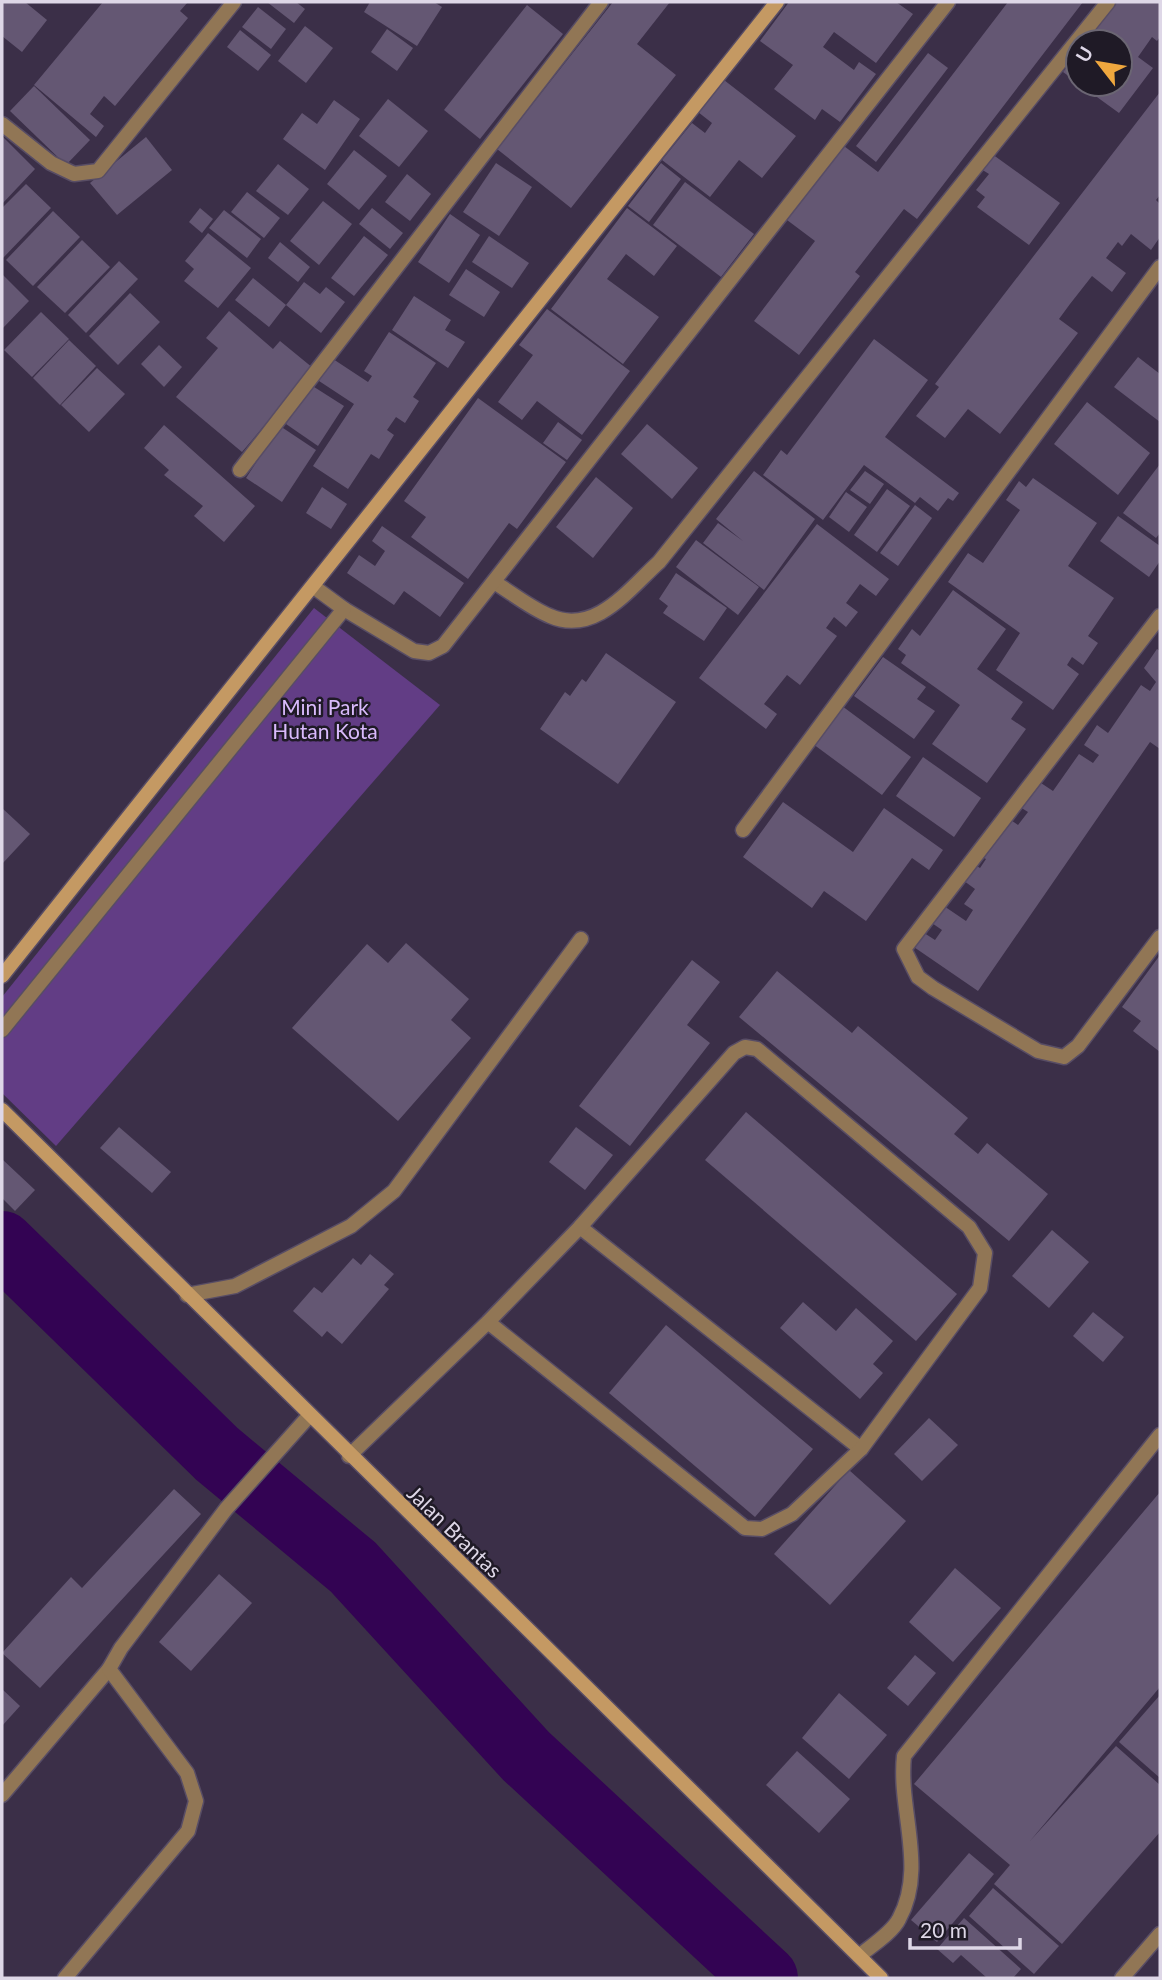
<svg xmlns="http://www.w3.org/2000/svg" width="1162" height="1980" viewBox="0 0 1162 1980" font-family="Lato,sans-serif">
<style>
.park{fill:#623d85}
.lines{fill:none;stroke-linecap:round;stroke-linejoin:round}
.river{stroke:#330353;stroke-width:66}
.building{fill:#645773}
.service-casing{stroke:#584d65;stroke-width:17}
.minor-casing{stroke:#584d65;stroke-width:17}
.secondary-casing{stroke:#584d65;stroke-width:17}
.service{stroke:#917655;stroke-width:14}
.minor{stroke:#917655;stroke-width:14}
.secondary{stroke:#c49963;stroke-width:14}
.labels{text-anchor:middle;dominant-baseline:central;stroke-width:5;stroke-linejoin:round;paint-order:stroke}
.park-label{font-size:21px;fill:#d9bafc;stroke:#1f1a26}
.street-label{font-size:21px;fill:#ded7e7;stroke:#1f1a26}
</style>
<rect width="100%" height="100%" fill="#3b2f48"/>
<path class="park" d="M314 608 440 705 56 1146 2 1093V997Z"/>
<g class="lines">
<path class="river" d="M2 1244 217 1454 353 1567 526 1756 765 1978"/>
</g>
<g class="building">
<path d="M2 2H25L47 20 22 52 2 36Z"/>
<path d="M103 2H188L180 11 188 18 115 106 104 96 90 114 104 126 96 137 34 85Z"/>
<path d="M267 2H296L305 9 294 23Z"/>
<path d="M370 2H434L442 7 417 46 364 12Z"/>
<path d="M613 2H670L637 44 676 75 571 208 497 149Z"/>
<path d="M789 2H896L913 14 876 63 834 32 823 47 854 70 859 62 876 74 840 122 822 109 815 120 774 89 793 65 760 41Z"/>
<path d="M1008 2H1083L917 219 904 209 855 272 860 276 799 355 754 321 815 241 787 220 844 146 878 172Z"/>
<path d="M1116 2H1160V37L1157 41 1152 37 1138 57 1153 68 1119 113 1079 84H1120V42H1086Z"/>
<path d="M527 5 563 34 480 139 444 110Z"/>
<path d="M258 7 286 29 271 49 242 27Z"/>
<path d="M305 26 333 48 306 83 278 61Z"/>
<path d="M387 29 413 48 397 71 371 52Z"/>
<path d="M240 30 271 55 258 71 227 47Z"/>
<path d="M928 53 948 68 876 162 856 146Z"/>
<path d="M1078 53V83L1063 72Z"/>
<path d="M724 80 796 136 762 178 739 160 710 197 662 160 692 123 705 133 712 123 698 112Z"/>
<path d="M34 86 90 140 66 165 10 111Z"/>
<path d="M1160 92V195L1156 200 1160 204V237L1151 250 1131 234 1122 246 1118 242 1106 258 1126 273 1112 292 1092 276 1070 304 1059 319 1078 333 1000 434 968 409 945 438 916 416 939 387 935 384Z"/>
<path d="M388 99 428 131 399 167 359 136Z"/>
<path d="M334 100 360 119 325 170 283 139 302 113 317 124Z"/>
<path d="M2 136 35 169 2 204Z"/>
<path d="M146 137 172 170 117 215 90 183Z"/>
<path d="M354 150 387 176 359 210 327 184Z"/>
<path d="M992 154 1060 203 1029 245 977 207 985 197 976 190 989 174 981 169Z"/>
<path d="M496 163 532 187 499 236 463 212Z"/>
<path d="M661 163 681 179 649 222 628 206Z"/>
<path d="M278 164 309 189 288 215 256 191Z"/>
<path d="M407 174 431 194 410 221 385 202Z"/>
<path d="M685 182 754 234 721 277 653 225Z"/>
<path d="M26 184 51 208 3 258 2 208Z"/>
<path d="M247 192 280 218 264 238 231 212Z"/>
<path d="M323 201 352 224 319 265 290 241Z"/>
<path d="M200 208 213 219 202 233 189 222Z"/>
<path d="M372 208 403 233 390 249 359 224Z"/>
<path d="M627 208 677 246 654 276 626 254 607 279 659 317 623 364 551 309Z"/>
<path d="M224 210 261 239 247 258 209 228Z"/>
<path d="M53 211 80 237 33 286 6 260Z"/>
<path d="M450 214 480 235 449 283 418 262Z"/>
<path d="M208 233 251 268 218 308 184 281 194 269 185 261Z"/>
<path d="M364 236 388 255 354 296 331 278Z"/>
<path d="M489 236 529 263 512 288 472 262Z"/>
<path d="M82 240 110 267 65 313 37 287Z"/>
<path d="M280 242 310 267 298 282 268 258Z"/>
<path d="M119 261 138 279 86 333 68 315Z"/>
<path d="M466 269 500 292 484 317 449 295Z"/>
<path d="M2 274 29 301 2 329Z"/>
<path d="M253 278 286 305 304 282 320 294 326 287 345 302 321 333 286 305 269 327 235 300Z"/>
<path d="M130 293 160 322 118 365 89 336Z"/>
<path d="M414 296 451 320 445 330 465 342 448 368 392 330Z"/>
<path d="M547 309 630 371 582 435 537 401 522 420 498 402 533 355 519 345Z"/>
<path d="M229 311 273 349 280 341 313 368 242 452 176 397 218 348 206 338Z"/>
<path d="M41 312 69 339 32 377 4 350Z"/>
<path d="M389 332 436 363 413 397 419 401 405 423 396 417 387 430 394 435 379 459 371 454 348 489 313 466 354 404 316 379 330 357 368 382 372 376 364 371Z"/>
<path d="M874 339 928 380 885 437 959 493 953 501 948 498 938 511 920 497 915 503 864 465 823 520 763 475 781 450 787 455Z"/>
<path d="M69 340 96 366 60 405 33 378Z"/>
<path d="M159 345 182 367 164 387 141 364Z"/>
<path d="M1138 357 1160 374V422L1114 387Z"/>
<path d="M97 368 125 394 89 432 61 405Z"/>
<path d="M311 385 344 406 318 446 286 424Z"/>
<path d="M478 398 566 462 517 529 509 523 468 579 411 537 426 517 404 501Z"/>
<path d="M1087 402 1150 453 1118 495 1054 444Z"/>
<path d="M558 422 582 440 567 460 543 443Z"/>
<path d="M647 424 698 468 672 499 621 454Z"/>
<path d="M164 425 255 506 224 542 194 516 203 506 164 475 169 470 144 448Z"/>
<path d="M280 426 316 450 282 502 246 478Z"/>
<path d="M1160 464V533L1156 538 1123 513Z"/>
<path d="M754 471 815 519 764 590 703 543 718 523 743 541 716 519Z"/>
<path d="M865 471 884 484 870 504 850 490Z"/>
<path d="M596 477 633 508 593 558 556 527Z"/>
<path d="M1033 478 1097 523 1068 566 1114 598 1088 636 1098 643 1083 665 1072 657 1067 665 1079 674 1053 710 996 670 1020 633 948 582 968 553 983 563 1020 510 1006 500 1019 481 1026 487Z"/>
<path d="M322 487 347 504 331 529 306 513Z"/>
<path d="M887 489 910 506 877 552 854 535Z"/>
<path d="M846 492 867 507 849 532 829 517Z"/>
<path d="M915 505 932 518 898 566 880 553Z"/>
<path d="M1118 516 1160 546V561L1149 577 1100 541Z"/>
<path d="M817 524 889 579 876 596 860 584 846 603 858 612 846 627 834 617 826 628 837 636 800 685 787 675 764 704 777 714 766 729 699 678Z"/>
<path d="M382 526 464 583 440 617 404 591 394 605 347 573 359 555 375 566 385 551 372 541Z"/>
<path d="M696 540 759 587 738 615 676 567Z"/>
<path d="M676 573 727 608 704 641 663 613 668 606 659 599Z"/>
<path d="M953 590 1006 629 977 669 1023 702 1011 719 1026 729 987 783 932 744 960 705 901 663 906 655 898 649 912 629 920 636Z"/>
<path d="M1157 649 1160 651V749L1150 742 978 991 908 943 918 929 935 940 942 930 926 919 938 902 966 921 973 910 964 904 975 889 960 878 971 862 980 868 986 859 982 857 1008 818 1018 825 1028 812 1020 807 1038 781 1053 791 1079 754 1093 763 1099 755 1084 745 1097 725 1108 733 1141 685 1150 691 1156 682 1144 668Z"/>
<path d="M606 653 676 702 618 784 540 729 565 692 570 696 582 679 586 682Z"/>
<path d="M883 657 926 687 917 699 935 711 914 739 854 696Z"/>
<path d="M842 706 911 757 882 795 813 744Z"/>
<path d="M923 757 981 798 954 837 896 796Z"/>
<path d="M783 802 853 852 884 808 943 850 929 870 912 858 866 921 824 891 812 908 743 857Z"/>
<path d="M2 808 30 834 2 864Z"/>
<path d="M406 943 469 999 451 1020 471 1038 398 1121 292 1028 367 944 388 963Z"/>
<path d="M1160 955V1052L1133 1031 1141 1021 1122 1007Z"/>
<path d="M692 960 720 982 687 1025 710 1043 630 1146 579 1106Z"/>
<path d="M777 971 852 1033 858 1026 968 1118 954 1134 978 1154 987 1143 1048 1194 1009 1241 739 1017Z"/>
<path d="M746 1112 957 1294 916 1341 705 1160Z"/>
<path d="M119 1127 171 1172 152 1193 100 1148Z"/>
<path d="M576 1127 613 1155 585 1190 549 1162Z"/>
<path d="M2 1159 35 1190 15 1211 2 1198Z"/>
<path d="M1052 1230 1089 1262 1049 1308 1012 1276Z"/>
<path d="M370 1254 394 1274 384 1285 389 1289 342 1344 327 1331 322 1337 293 1311 314 1287 322 1293 353 1258 361 1265Z"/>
<path d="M803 1302 836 1331 856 1308 893 1341 873 1364 883 1373 860 1399 780 1328Z"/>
<path d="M1093 1312 1124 1337 1103 1362 1073 1336Z"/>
<path d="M666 1325 813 1449 755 1517 609 1393Z"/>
<path d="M929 1418 958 1445 922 1481 894 1454Z"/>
<path d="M849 1470 906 1521 830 1605 774 1554Z"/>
<path d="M174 1489 201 1514 40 1688 2 1653 71 1577 82 1588Z"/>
<path d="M1160 1492V1687L1030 1841 1116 1746 1160 1785V1832L1062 1944 994 1884 1010 1865 914 1784Z"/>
<path d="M955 1568 1001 1608 953 1662 909 1622Z"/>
<path d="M219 1574 252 1603 191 1671 159 1642Z"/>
<path d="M915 1655 936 1673 908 1706 887 1688Z"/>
<path d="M2 1689 20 1706 2 1726Z"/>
<path d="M839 1693 887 1735 849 1779 802 1738Z"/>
<path d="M1160 1695V1778L1119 1742Z"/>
<path d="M797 1751 850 1799 819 1833 766 1785Z"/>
<path d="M969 1853 994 1874 937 1942 911 1920Z"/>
<path d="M993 1888 1059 1946 1034 1974 969 1916Z"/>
<path d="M964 1918 1021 1969 1013 1978H987L961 1955 953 1963 937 1949Z"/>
</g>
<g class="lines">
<defs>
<g id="service">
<path d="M580 1227 861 1449"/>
<path d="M187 1295 235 1286 351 1226 394 1191 581 939"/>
<path d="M349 1456 488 1322 580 1227 734 1053 745 1047 757 1049 969 1227 985 1253 980 1288 861 1449 792 1514 762 1529 745 1528 488 1322"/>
<path d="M2 1795 109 1669"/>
<path d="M859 1956C871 1946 892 1933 899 1919 927 1868 898 1810 904 1756L1160 1435"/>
<path d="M65 1978 188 1831 196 1801 187 1773 109 1669 121 1648 226 1509 309 1416"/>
<path d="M1122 1978 1160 1934"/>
</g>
<g id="minor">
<path d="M2 124 51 163 74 174 98 171 234 2"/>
<path d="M240 470 601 2"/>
<path d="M494 582C512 593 530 608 550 616 595 636 629 589 659 562L1108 2"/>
<path d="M344 609 414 651 429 653 443 646 948 2"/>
<path d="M1160 616 904 949 918 977 933 988 1038 1051 1064 1057 1078 1046 1160 937"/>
<path d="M743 830 1160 267"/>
<path d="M2 1030 344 609 314 587"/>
</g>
<g id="secondary">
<path d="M2 976 777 2"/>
<path d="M2 1110 881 1978"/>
</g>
</defs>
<use href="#service" class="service-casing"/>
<use href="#minor" class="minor-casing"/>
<use href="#secondary" class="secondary-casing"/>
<use href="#service" class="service"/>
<use href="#minor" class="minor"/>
<use href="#secondary" class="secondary"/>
</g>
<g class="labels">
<g class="park-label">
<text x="325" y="706">Mini Park<tspan x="325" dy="24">Hutan Kota</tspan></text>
</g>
<g class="street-label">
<text transform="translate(455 1531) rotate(44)">Jalan Brantas</text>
</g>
</g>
<rect width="1162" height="1980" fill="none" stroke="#ded7e7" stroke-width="7"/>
<g transform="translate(1099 63) rotate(301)"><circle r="33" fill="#1f1a26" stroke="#6b6673" stroke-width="2"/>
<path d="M0-5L12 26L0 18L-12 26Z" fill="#efa73e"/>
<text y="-10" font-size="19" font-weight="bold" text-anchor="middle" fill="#ded7e7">U</text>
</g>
<path d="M910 1938v10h110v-10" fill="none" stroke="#ded7e7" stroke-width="3.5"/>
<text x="920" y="1938" font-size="21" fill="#ded7e7" stroke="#1f1a26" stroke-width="5" paint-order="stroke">20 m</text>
</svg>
